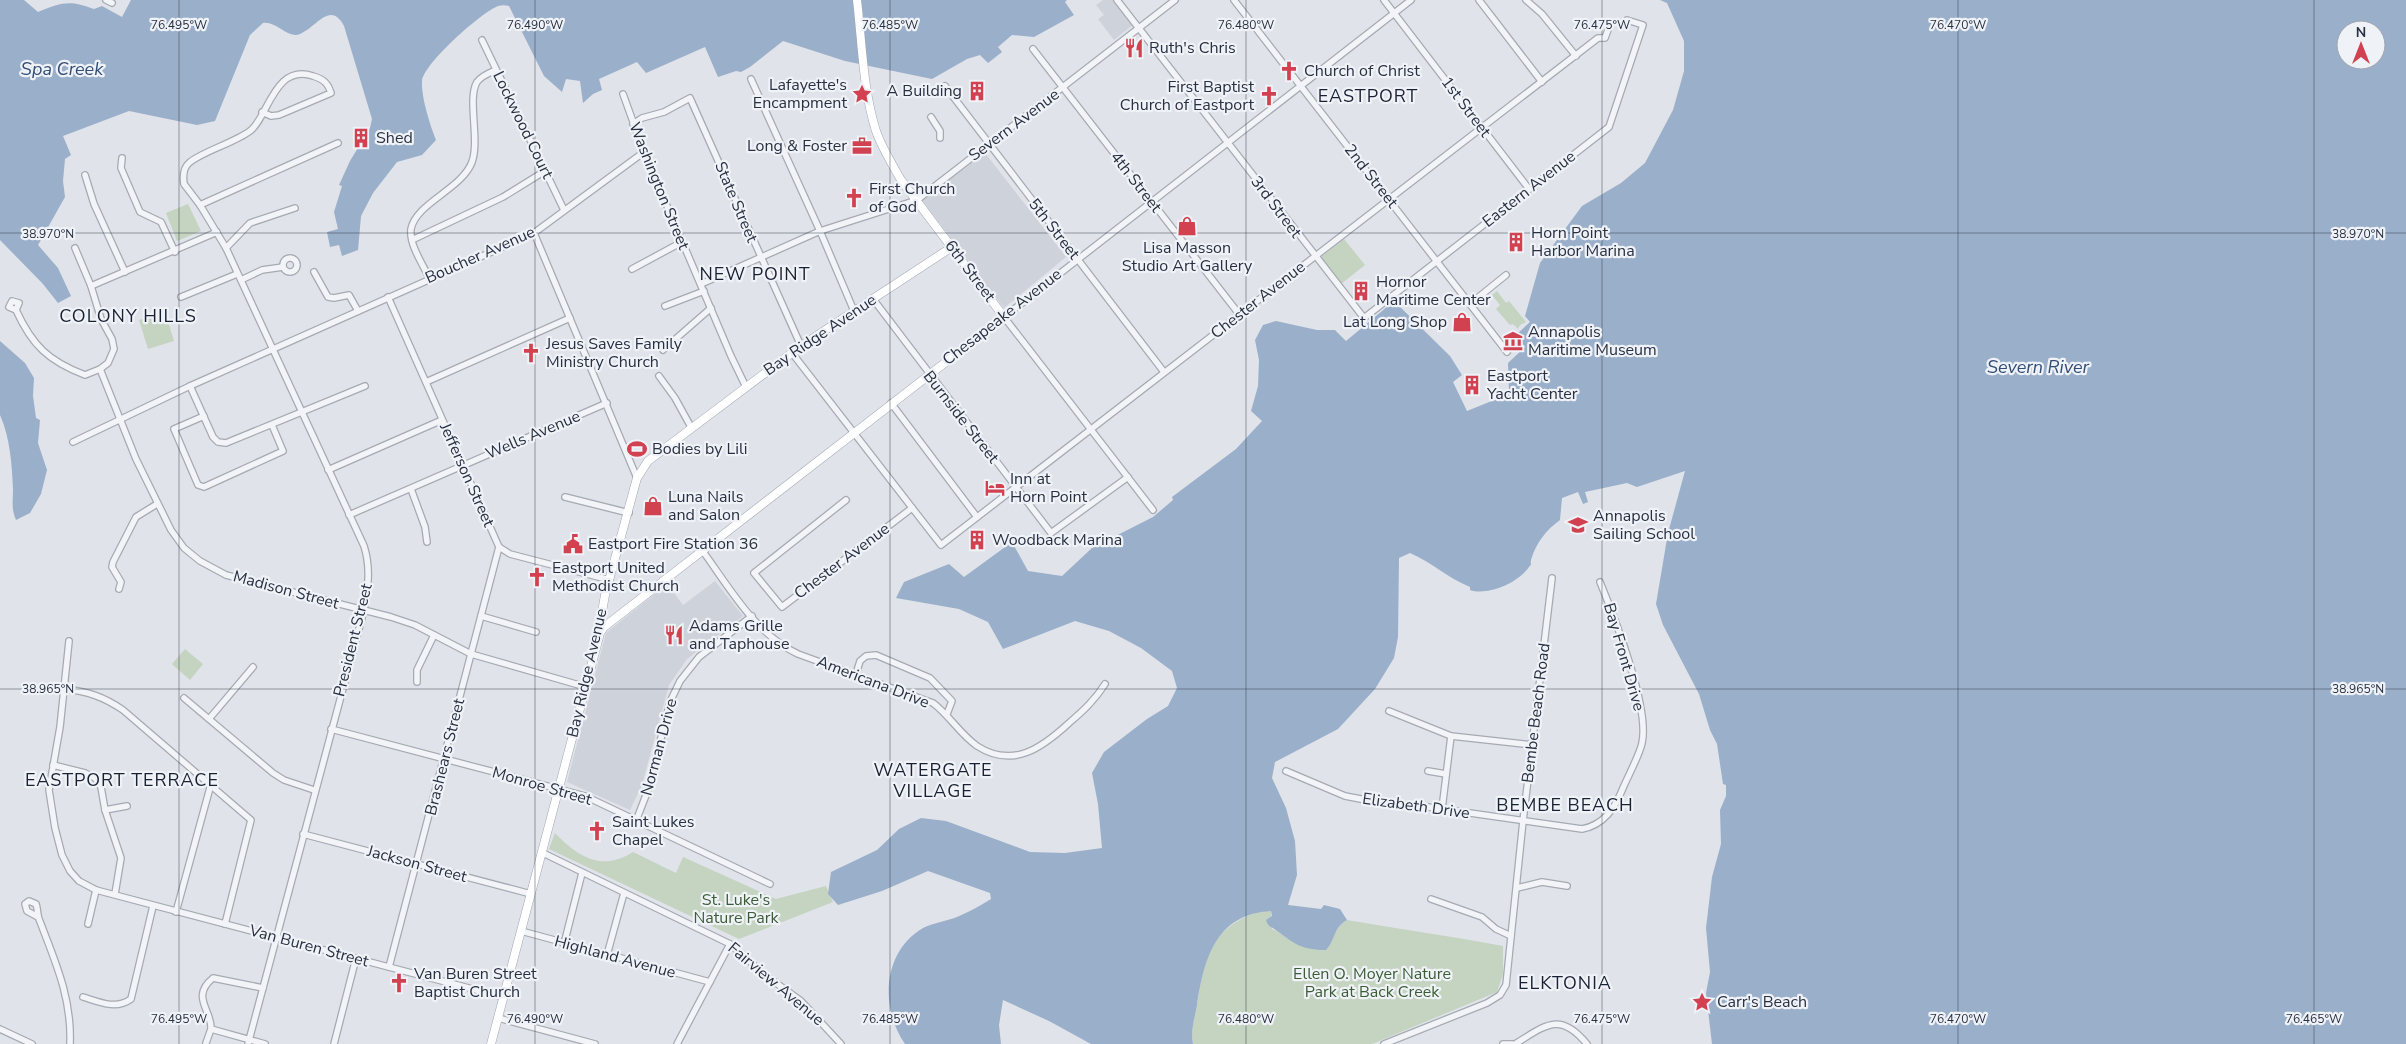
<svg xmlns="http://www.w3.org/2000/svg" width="2406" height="1044" viewBox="0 0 2406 1044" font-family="'Nunito Sans',sans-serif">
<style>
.built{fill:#ced2db}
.green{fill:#c5d3c1}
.water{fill:#9aafca;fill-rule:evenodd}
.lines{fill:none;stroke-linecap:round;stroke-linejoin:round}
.minor-casing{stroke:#a5aab3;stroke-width:8}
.major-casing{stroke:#9fa7b5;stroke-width:9}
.minor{stroke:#f3f4f7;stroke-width:5.5}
.major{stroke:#fff;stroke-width:8}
.ticks{fill:none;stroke:#283041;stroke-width:1;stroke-opacity:0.45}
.labels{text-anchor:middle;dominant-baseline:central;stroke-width:4.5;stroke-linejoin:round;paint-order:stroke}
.poi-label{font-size:16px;fill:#283041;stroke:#eff2f7;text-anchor:start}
.street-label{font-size:16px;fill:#283041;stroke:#eff2f7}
.park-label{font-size:16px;fill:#3b5d35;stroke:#eff2f7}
.water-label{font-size:18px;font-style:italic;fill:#314d76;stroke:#eff2f7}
.neighbourhood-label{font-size:18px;letter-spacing:1px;fill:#1a2132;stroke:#eff2f7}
.ticks-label{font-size:12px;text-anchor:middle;fill:#283041;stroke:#eff2f7;stroke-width:4.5;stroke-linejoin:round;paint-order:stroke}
</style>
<rect width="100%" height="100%" fill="#e0e3e9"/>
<g class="built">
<path d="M1103 0H1116L1134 24 1114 40 1098 19 1104 15 1096 5Z"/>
<path d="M985 153 1066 257 1004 308 922 200Z"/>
<path d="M715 581 743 616 687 659 669 685 642 785 630 810 567 782 606 633 667 584 683 605Z"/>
</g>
<g class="green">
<path d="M188 204 201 231 177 241 166 213Z"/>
<path d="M1344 239 1365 265 1341 284 1320 258Z"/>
<path d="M1497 291 1506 303 1509 301 1526 322 1520 325 1518 329 1513 324 1510 325 1496 309 1500 305 1492 295Z"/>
<path d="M165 312 174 341 148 349 139 320Z"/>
<path d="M185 649 203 664 190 680 172 664Z"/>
<path d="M555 833C578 857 602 872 633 852L676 873 683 857 776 899 826 886 833 902 739 939 549 849Z"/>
<path d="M1260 911H1271L1272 929C1293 939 1299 950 1326 949 1335 939 1334 928 1347 920 1399 929 1451 936 1503 946V974L1497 992 1372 1044H1193C1190 1031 1195 1019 1197 1006 1205 957 1209 929 1260 911Z"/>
</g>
<g class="water">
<path d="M0 0H24L38 12C62 2 70 0 94 9L102 6 122 17 131 0H1067L1065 2 1074 15 1034 37 1012 35 998 47 1002 52 988 63 980 55 967 59 932 79 845 61 783 41 750 67 741 72 736 71 718 77 705 47 646 73 637 62 599 79 602 90 593 94 583 103 580 81 566 79 562 92 544 76 509 6C505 5 502 5 498 6 482 12 424 63 422 81 421 97 430 125 436 140L422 155 397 162 373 193 361 216 358 250 342 256 339 245 330 247 327 232 338 229 334 212 342 186 339 185 350 161 370 128 372 119 344 26C330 0 316 28 300 34 287 39 277 21 263 23L250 35 215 121 197 125 129 111 63 136 71 155 65 159 63 181 65 197 38 245 58 268 71 296 58 303 43 284 0 240Z"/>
<path d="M1660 0H2406V1044H1712L1706 993 1710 972 1706 928 1712 877 1721 844 1720 810 1726 796V785L1723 784 1717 744 1710 730 1699 694 1663 625 1656 604 1668 533 1685 471 1637 487 1627 483 1585 492 1588 502 1583 504 1578 492 1562 498 1560 520C1546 530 1536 543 1531 560 1530 566 1533 562 1529 567 1518 583 1488 596 1470 590V587C1448 578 1431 562 1410 553L1399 558 1398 637 1394 658 1375 689 1338 729 1275 762 1272 778 1286 808 1295 841 1297 875 1288 905 1321 909 1324 905 1340 909 1347 920C1333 928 1336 939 1326 950 1302 950 1295 944 1277 931 1272 927 1268 927 1266 920L1272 916 1271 911C1215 914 1204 960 1197 1005 1195 1018 1190 1031 1193 1044H1091L1049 1021 1003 1000 999 1025 1001 1044H905C880 1008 882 952 923 928 933 923 946 921 957 917 969 912 980 906 991 899L990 893 928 871 882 891 838 905 828 894 831 872 877 850 899 829 921 818 946 821 1030 852 1065 853 1102 848 1098 804 1092 773 1104 752 1147 719 1168 706 1177 688 1172 671 1141 648 1109 631 1075 621 1003 649 988 622 959 609 896 598 904 582 949 564 964 577 1012 542 1028 571 1062 576 1092 548 1153 517 1173 500 1172 497 1236 449 1262 421 1251 411 1258 386 1259 360 1255 340 1263 325 1276 321 1317 330H1335L1346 341 1394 301 1450 356 1462 375 1453 382 1467 411 1509 394 1508 363 1525 347 1516 335 1530 322 1525 316 1540 263 1582 206 1621 183 1645 163 1673 110 1684 71V41L1667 3ZM2346 30H2376V60H2346Z"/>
<path d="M0 341 25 363 34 378 33 396 36 418 40 420 38 443 47 470 41 494 30 513 16 520C11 508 13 502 13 489 12 465 10 437 0 415Z"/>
</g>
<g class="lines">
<defs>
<g id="minor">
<path d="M106 0 112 3"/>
<path d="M1117 0 1364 318 1609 127 1643 25 1627 20"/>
<path d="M1234 0 1507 352"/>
<path d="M1384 0 1529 189"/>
<path d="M1479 0 1542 82"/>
<path d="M1526 0 1542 14 1576 56"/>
<path d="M482 40 564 210"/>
<path d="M1033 49 1239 314"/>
<path d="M751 79 820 231 854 311"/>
<path d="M945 86 1164 372"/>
<path d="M623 94 644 152 731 356 746 387"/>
<path d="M931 117 940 131V138"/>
<path d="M633 124 642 118 664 112 690 98 801 346"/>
<path d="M122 158 121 168 140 212 161 222 175 252"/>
<path d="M85 175 94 204 125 272"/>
<path d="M200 205 338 143"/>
<path d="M534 233 637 478"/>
<path d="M412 240 503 197 545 171"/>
<path d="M226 248 250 223 295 208"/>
<circle cx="290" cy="265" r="7"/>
<path d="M632 269 682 242"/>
<path d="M314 272 328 297 334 298 349 295 358 311"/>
<path d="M429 278C423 264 409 245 411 229 416 203 462 189 472 162 480 140 467 98 477 82 481 76 489 73 496 70"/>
<path d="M241 280 262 270 283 267"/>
<path d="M701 284 820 231 917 200 1175 0"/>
<path d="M91 286 217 232"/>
<path d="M181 297 237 274"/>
<path d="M388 297 499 547 510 554 610 580"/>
<path d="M873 299 1051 533 1128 477"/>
<path d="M1470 304 1506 275"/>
<path d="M665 306 704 291"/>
<path d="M16 310 19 303 12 301 9 307 16 310C32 345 48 361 85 375L100 369 108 363 114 349 112 339 101 319 91 286 75 248"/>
<path d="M663 350 711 308"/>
<path d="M792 353 941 545 1598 38H1605L1609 27"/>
<path d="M100 369 136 459 171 530 184 548 200 561 226 575 391 617 415 625 471 654 586 687"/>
<path d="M659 376 675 398 691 427"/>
<path d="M426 382 570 318"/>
<path d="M190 386 213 437 218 442 226 443 365 386"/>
<path d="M891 403 977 517"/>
<path d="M204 416 174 429 198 485 204 487 283 451 272 425"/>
<path d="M73 442 190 386 534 233 644 152"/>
<path d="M328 470 442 420"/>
<path d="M411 489 425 527 427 542"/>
<path d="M565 497 629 513"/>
<path d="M846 500 754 573 782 607 912 508"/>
<path d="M1153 510 1004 317 1411 0"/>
<path d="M349 515 607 403"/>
<path d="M702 550C729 587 755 634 798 654L933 703C949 715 960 734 977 746 1013 769 1042 748 1069 723 1083 711 1095 700 1105 684"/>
<path d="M119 589 121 582 112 567 113 562 136 517 157 504"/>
<path d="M481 616 536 632"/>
<path d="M69 641 60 727 49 790 55 828 62 855 70 871 79 881 96 890 503 997"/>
<path d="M856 674 860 661 866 656 876 655 930 678 952 701 947 714"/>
<path d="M417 682V670L434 635"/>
<path d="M64 689C87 691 104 697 123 710L251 820 225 924"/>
<path d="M184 698 273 773 284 780 314 790"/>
<path d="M1389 711 1451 736 1532 745"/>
<path d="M209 719 253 667"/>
<path d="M331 729 585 796 770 884"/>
<path d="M53 765 85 773 95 778 101 787 105 810 121 858 115 894"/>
<path d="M1286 771 1345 796 1392 805H1414L1582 829C1604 825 1615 808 1623 788 1628 776 1640 754 1642 743 1650 708 1614 616 1600 582"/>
<path d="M1428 771 1446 774"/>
<path d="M1442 809 1451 736"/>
<path d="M105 810 127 806"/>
<path d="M636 821 648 790 670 702 680 681 699 657 752 616"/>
<path d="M303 834 531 894"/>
<path d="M543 853 730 944 765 975 801 1001 841 1044"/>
<path d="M1517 888 1542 882 1567 886"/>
<path d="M1431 899 1482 917 1496 929 1511 936"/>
<path d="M176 912 211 784"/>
<path d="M38 917 27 911 25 904 29 901 36 904C38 909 37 914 39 919 55 961 72 998 70 1044"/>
<path d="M88 924 96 890"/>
<path d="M521 931 710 982"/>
<path d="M564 944 582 873"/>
<path d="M607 955 624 893"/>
<path d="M389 967 499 547"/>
<path d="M263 988 213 978C190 997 212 1010 211 1029L265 1044"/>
<path d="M83 997C99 1002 116 1010 131 999L153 906"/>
<path d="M498 1018 595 1044"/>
<path d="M0 1029 32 1044"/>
<path d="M206 1043 211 1029"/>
<path d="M248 1044 364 610C368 588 371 568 364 546L226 248 200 205 184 184C183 177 183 168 189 163 201 152 234 143 250 131 268 118 274 63 313 76 323 79 328 83 331 93L279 115 271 116 262 112"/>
<path d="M334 1044 356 958"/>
<path d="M677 1044 730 944"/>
<path d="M1384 1044 1487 1003 1500 995 1506 985 1523 821 1552 578"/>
<path d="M1503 1044H1512"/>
<path d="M1515 1044C1546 1025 1560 1011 1587 1044"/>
</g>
<g id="major">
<path d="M598 634 605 595 637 478 648 461 801 346 952 247"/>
<path d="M491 1044 600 633 604 627 1004 317 901 180C892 164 882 148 876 131 863 90 862 43 857 0"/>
</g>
</defs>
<use href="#minor" class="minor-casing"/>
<use href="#major" class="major-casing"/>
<use href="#minor" class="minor"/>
<use href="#major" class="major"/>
</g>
<path class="ticks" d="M179 0V1044M535 0V1044M890 0V1044M1246 0V1044M1602 0V1044M1958 0V1044M2314 0V1044M0 233H2406M0 689H2406"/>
<defs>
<symbol id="restaurant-bare" viewBox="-9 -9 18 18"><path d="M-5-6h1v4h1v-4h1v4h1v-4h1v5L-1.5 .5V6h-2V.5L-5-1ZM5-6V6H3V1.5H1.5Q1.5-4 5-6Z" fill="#d24150" stroke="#eff2f7" stroke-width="2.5" paint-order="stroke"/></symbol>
<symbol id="church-bare" viewBox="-9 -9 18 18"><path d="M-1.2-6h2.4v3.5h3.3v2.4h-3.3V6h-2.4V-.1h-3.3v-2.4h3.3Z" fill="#d24150" stroke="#eff2f7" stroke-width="2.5" paint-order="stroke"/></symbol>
<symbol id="building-bare" viewBox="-9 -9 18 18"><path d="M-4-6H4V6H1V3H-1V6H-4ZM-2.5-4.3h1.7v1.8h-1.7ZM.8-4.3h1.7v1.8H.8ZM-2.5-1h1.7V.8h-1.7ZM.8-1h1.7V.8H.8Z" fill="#d24150" stroke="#eff2f7" stroke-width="2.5" paint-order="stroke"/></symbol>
<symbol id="sight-bare" viewBox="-9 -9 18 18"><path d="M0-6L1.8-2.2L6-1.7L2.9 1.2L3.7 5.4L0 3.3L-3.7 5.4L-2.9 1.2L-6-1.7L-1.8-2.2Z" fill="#d24150" stroke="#eff2f7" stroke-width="2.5" paint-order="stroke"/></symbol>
<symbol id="office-bare" viewBox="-9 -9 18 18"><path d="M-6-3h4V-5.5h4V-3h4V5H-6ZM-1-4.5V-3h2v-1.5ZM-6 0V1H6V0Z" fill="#d24150" stroke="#eff2f7" stroke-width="2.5" paint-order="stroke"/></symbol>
<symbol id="shop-bare" viewBox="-9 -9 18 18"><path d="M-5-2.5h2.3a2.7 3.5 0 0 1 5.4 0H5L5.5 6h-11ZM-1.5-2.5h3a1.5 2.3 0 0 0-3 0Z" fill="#d24150" stroke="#eff2f7" stroke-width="2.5" paint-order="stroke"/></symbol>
<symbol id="museum-bare" viewBox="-9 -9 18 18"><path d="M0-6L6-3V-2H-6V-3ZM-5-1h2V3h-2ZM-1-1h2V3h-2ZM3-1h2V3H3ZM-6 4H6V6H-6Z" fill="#d24150" stroke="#eff2f7" stroke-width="2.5" paint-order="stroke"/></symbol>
<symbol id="stadium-bare" viewBox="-9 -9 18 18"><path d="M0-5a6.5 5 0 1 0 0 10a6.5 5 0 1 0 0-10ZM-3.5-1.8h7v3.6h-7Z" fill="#d24150" stroke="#eff2f7" stroke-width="2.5" paint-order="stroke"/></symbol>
<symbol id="hotel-bare" viewBox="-9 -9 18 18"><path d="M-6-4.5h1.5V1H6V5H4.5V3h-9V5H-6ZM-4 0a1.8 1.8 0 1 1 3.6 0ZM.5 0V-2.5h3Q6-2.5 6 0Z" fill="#d24150" stroke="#eff2f7" stroke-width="2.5" paint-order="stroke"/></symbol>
<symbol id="school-bare" viewBox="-9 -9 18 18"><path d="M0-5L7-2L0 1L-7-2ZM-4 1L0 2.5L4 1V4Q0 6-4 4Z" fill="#d24150" stroke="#eff2f7" stroke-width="2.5" paint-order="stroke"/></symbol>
<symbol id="civic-bare" viewBox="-9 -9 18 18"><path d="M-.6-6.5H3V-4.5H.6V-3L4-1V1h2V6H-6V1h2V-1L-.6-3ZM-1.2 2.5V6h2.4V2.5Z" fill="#d24150" stroke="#eff2f7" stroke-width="2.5" paint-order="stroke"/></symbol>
</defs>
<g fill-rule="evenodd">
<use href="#restaurant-bare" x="1120" y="34" width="28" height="28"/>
<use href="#church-bare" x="1275" y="57" width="28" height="28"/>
<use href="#building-bare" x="963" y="77" width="28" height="28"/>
<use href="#sight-bare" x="848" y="80" width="28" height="28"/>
<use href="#church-bare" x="1255" y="82" width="28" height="28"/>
<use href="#building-bare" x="347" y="124" width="28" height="28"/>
<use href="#office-bare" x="848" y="132" width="28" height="28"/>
<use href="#church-bare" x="840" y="184" width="28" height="28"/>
<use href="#shop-bare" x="1173" y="212" width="28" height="28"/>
<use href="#building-bare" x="1502" y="228" width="28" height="28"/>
<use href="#building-bare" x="1347" y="277" width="28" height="28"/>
<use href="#shop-bare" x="1448" y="308" width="28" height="28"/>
<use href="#museum-bare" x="1499" y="327" width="28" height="28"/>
<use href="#church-bare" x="517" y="339" width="28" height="28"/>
<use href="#building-bare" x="1458" y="371" width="28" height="28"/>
<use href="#stadium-bare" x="623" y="435" width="28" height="28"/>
<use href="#hotel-bare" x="981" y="474" width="28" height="28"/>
<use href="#shop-bare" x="639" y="492" width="28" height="28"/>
<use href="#school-bare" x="1564" y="511" width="28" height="28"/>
<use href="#building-bare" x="963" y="526" width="28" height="28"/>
<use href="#civic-bare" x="559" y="530" width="28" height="28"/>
<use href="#church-bare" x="523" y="563" width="28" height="28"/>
<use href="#restaurant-bare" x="660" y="621" width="28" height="28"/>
<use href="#church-bare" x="583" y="817" width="28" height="28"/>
<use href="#church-bare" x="385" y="969" width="28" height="28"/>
<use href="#sight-bare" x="1688" y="988" width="28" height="28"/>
</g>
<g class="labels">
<g class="poi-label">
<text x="1149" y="48">Ruth's Chris</text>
<text x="1304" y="71">Church of Christ</text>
<text x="847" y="85" text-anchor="end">Lafayette's<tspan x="847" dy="18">Encampment</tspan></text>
<text x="1254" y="87" text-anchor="end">First Baptist<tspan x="1254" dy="18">Church of Eastport</tspan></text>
<text x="962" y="91" text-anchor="end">A Building</text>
<text x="376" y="138">Shed</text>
<text x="847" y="146" text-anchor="end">Long &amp; Foster</text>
<text x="869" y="189">First Church<tspan x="869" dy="18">of God</tspan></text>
<text x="1531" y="233">Horn Point<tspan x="1531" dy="18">Harbor Marina</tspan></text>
<text x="1187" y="248" text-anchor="middle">Lisa Masson<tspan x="1187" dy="18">Studio Art Gallery</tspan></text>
<text x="1376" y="282">Hornor<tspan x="1376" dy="18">Maritime Center</tspan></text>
<text x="1447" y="322" text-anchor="end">Lat Long Shop</text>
<text x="1528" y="332">Annapolis<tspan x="1528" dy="18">Maritime Museum</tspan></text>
<text x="546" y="344">Jesus Saves Family<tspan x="546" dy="18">Ministry Church</tspan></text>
<text x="1487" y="376">Eastport<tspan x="1487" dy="18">Yacht Center</tspan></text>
<text x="652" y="449">Bodies by Lili</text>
<text x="1010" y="479">Inn at<tspan x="1010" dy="18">Horn Point</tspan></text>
<text x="668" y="497">Luna Nails<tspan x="668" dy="18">and Salon</tspan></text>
<text x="1593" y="516">Annapolis<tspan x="1593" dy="18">Sailing School</tspan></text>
<text x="992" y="540">Woodback Marina</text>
<text x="588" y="544">Eastport Fire Station 36</text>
<text x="552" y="568">Eastport United<tspan x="552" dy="18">Methodist Church</tspan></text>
<text x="689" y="626">Adams Grille<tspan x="689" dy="18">and Taphouse</tspan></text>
<text x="612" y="822">Saint Lukes<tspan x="612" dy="18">Chapel</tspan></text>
<text x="414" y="974">Van Buren Street<tspan x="414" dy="18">Baptist Church</tspan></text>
<text x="1717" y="1002">Carr's Beach</text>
</g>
<g class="street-label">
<text transform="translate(1466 107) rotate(53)">1st Street</text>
<text transform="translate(523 125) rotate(64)">Lockwood Court</text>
<text transform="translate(1014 125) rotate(-37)">Severn Avenue</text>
<text transform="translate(1371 176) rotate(52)">2nd Street</text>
<text transform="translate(1136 182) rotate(52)">4th Street</text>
<text transform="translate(659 186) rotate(68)">Washington Street</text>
<text transform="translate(1529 189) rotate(-38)">Eastern Avenue</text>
<text transform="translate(736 202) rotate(67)">State Street</text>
<text transform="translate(1276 207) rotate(53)">3rd Street</text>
<text transform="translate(1054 229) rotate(52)">5th Street</text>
<text transform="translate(480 255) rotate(-24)">Boucher Avenue</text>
<text transform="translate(970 271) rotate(53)">6th Street</text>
<text transform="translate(1258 300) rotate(-38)">Chester Avenue</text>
<text transform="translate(1002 317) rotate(-38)">Chesapeake Avenue</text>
<text transform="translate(820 335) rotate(-34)">Bay Ridge Avenue</text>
<text transform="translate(961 417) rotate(52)">Burnside Street</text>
<text transform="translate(533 435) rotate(-23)">Wells Avenue</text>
<text transform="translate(467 475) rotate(66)">Jefferson Street</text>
<text transform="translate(842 561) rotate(-37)">Chester Avenue</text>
<text transform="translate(286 590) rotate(15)">Madison Street</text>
<text transform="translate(353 640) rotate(-76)">President Street</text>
<text transform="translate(1624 657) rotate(74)">Bay Front Drive</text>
<text transform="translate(587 673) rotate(-77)">Bay Ridge Avenue</text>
<text transform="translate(873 682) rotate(21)">Americana Drive</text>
<text transform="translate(1536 713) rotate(-83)">Bembe Beach Road</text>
<text transform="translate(659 747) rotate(-75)">Norman Drive</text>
<text transform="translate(445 757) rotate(-76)">Brashears Street</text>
<text transform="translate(542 786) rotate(16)">Monroe Street</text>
<text transform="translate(1416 806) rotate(8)">Elizabeth Drive</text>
<text transform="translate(417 864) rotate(15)">Jackson Street</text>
<text transform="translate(309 946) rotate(15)">Van Buren Street</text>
<text transform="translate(615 957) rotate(15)">Highland Avenue</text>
<text transform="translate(776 984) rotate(40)">Fairview Avenue</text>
</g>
<g class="park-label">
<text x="736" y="900">St. Luke's<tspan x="736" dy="18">Nature Park</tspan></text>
<text x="1372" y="974">Ellen O. Moyer Nature<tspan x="1372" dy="18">Park at Back Creek</tspan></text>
</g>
<g class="water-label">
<text x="62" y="69">Spa Creek</text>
<text x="2038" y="367">Severn River</text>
</g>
<g class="neighbourhood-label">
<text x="1368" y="96">EASTPORT</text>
<text x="755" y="274">NEW POINT</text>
<text x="128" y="316">COLONY HILLS</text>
<text x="933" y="770">WATERGATE<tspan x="933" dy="21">VILLAGE</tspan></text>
<text x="122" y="780">EASTPORT TERRACE</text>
<text x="1565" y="805">BEMBE BEACH</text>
<text x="1565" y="983">ELKTONIA</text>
</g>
</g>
<g class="ticks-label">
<text x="179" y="29">76.495°W</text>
<text x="535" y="29">76.490°W</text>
<text x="890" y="29">76.485°W</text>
<text x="1246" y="29">76.480°W</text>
<text x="1602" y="29">76.475°W</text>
<text x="1958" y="29">76.470°W</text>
<text x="48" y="238">38.970°N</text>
<text x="2358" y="238">38.970°N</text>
<text x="48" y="693">38.965°N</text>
<text x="2358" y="693">38.965°N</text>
<text x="179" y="1023">76.495°W</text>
<text x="535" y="1023">76.490°W</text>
<text x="890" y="1023">76.485°W</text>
<text x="1246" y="1023">76.480°W</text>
<text x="1602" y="1023">76.475°W</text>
<text x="1958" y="1023">76.470°W</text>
<text x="2314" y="1023">76.465°W</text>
</g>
<g transform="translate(2361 45)"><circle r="24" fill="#eff2f7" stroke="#9fa4ae"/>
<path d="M0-4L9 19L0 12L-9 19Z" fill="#d24150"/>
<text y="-8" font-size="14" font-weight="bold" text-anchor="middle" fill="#283041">N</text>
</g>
</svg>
